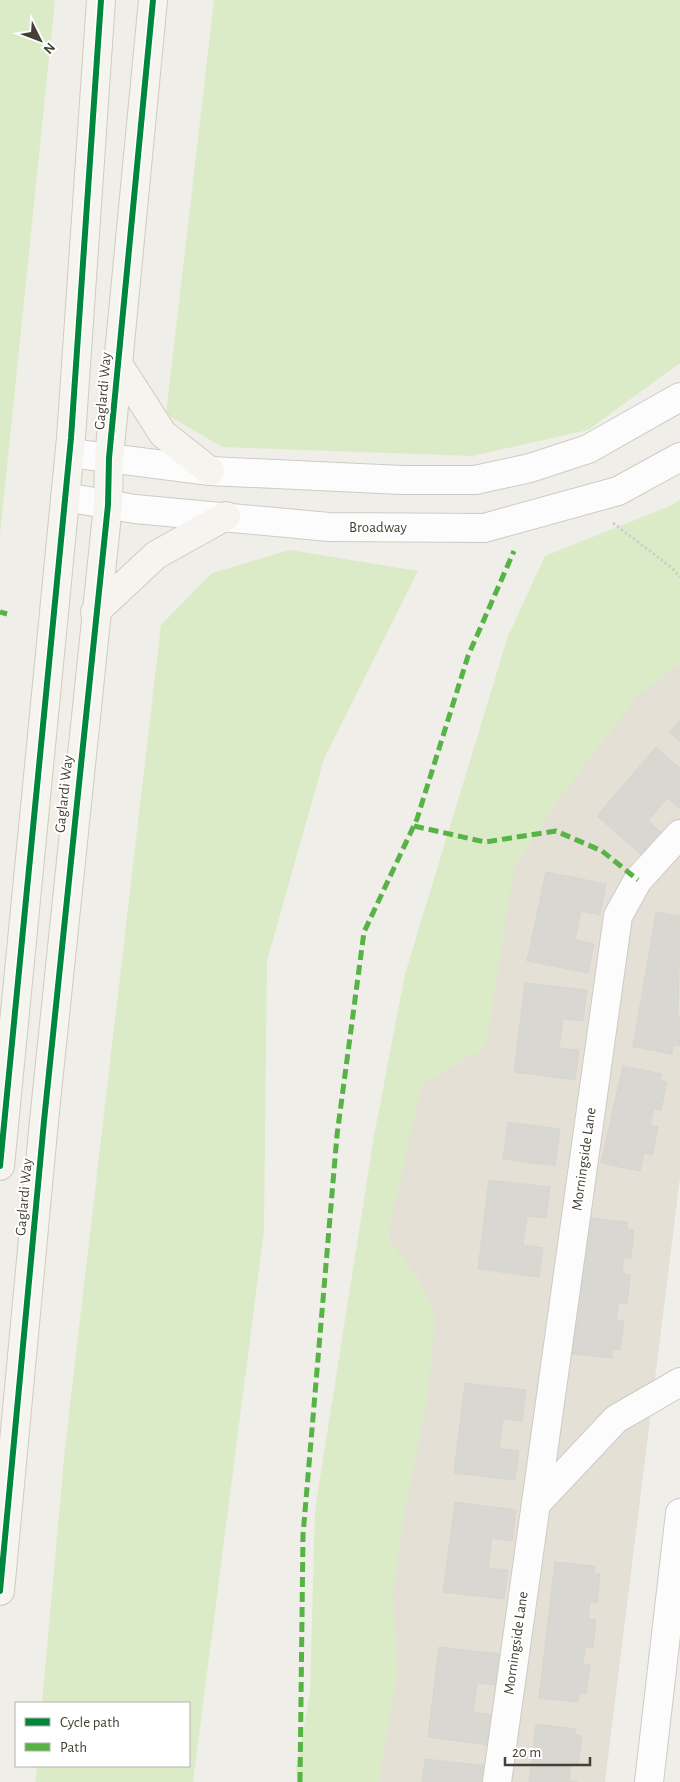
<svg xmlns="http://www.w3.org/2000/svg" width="680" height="1782" viewBox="0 0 680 1782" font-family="'Alegreya Sans',sans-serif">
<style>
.residential{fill:#e4e0d5}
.green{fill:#dcebc7}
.building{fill:#d9d7d1;stroke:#d8d5ce}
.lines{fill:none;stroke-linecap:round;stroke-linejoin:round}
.minor-casing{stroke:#cecbc6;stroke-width:30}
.tertiary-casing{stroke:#cecbc6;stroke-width:30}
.secondary-casing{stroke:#d0cbbf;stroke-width:30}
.path{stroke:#d1cec9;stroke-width:3;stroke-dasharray:2.5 2.5;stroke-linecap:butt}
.minor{stroke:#fdfcfc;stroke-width:28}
.tertiary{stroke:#fdfcfc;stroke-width:28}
.secondary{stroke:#f6f4ee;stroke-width:28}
.quiet{stroke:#57b346;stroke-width:5;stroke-dasharray:10 5;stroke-linecap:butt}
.cycleway-casing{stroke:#fff;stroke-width:9}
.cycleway{stroke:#00873e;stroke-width:6}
.labels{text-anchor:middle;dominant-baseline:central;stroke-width:4;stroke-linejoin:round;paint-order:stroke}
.street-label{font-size:15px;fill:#453f34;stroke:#fff}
</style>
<rect width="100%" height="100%" fill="#f0eee8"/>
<path class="residential" d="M680 565V1177L605 1782H335L418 932 453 820Z"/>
<g class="green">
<path d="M0 0H55L0 535Z"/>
<path d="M214 0H680V363L588 430 472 456 222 447 166 414Z"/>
<path d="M680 500V664L638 695 562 795 514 868 486 1047 422 1084 387 1239 418 1276 435 1315 428 1394 405 1508 393 1594 398 1671 379 1782H297L296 1768 310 1693 315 1510 374 1136 405 974 508 636 545 556 670 506Z"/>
<path d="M290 550 418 571 324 759 267 961 264 1231 193 1782H35L37 1766H189V1703H42L65 1448 161 625 212 573Z"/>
</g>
<g class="building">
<path d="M680 720V742L669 732Z"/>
<path d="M656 747 680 768V809L667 798 648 821 662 833 643 856 597 816Z"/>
<path d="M546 872 606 884 600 915 581 911 575 940 594 944 588 973 527 961Z"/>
<path d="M656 912 680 916 678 1016 680 1017V1046L673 1045 672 1054 633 1047Z"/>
<path d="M525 983 587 990 583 1021 563 1019 559 1048 579 1050 575 1080 514 1072Z"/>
<path d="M623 1066 662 1074 660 1081 667 1082 661 1110 654 1109 650 1125 658 1127 652 1155 644 1153 640 1171 601 1163Z"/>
<path d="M508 1122 560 1129 555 1166 503 1159Z"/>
<path d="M489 1180 550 1187 546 1218 527 1216 523 1245 543 1248 539 1277 478 1269Z"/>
<path d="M589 1218 628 1222 627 1229 634 1230 631 1258H624L622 1274 630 1275 627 1304 619 1303 616 1320 624 1321 620 1350 613 1349 612 1358 572 1354Z"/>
<path d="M465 1383 526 1390 522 1421 503 1419 499 1448 519 1451 515 1480 454 1473Z"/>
<path d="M455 1502 516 1510 512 1541 492 1538 488 1568 508 1570 504 1599 443 1592Z"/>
<path d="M555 1562 595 1566 594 1573 600 1574 597 1603 590 1602 588 1619 596 1620 593 1648 585 1647 583 1665H590L586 1694 580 1693 578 1702 539 1698Z"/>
<path d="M439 1647 500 1654 496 1685 477 1683 473 1712 492 1715 489 1745 428 1737Z"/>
<path d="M536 1724 576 1729 575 1735 582 1736 578 1765 571 1764 569 1781 577 1782H529Z"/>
<path d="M425 1759 487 1766 485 1782H422Z"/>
</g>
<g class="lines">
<defs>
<g id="minor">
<path d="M536 1504 616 1419 680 1382"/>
<path d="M497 1782 618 916 638 880 680 834"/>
</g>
<g id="tertiary">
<path d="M70 453 210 471 402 480H475L530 468 588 449 680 397"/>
<path d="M65 497 135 509 329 527 484 528 618 491 680 457"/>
<path d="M649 1782 680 1513"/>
</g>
<g id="secondary">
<path d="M118 364 163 434 210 471"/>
<path d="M95 612 156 555 226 516"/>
<path d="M0 1166 71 438 101 0"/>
<path d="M0 1591 44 1121 108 505 109 458 153 0"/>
</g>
</defs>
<use href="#minor" class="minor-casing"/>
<use href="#tertiary" class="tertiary-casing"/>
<use href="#secondary" class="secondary-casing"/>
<path class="path" d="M613 523 672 568 680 577"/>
<use href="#minor" class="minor"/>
<use href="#tertiary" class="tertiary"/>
<use href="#secondary" class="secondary"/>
<g class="quiet">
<path d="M0 612 7 614"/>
<path d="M414 826 485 842 556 831 602 851 638 880"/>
<path d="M300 1782 303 1535 337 1135 364 932 417 819 468 656 514 551"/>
</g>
<defs>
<g id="cycleway">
<path d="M0 1166 71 438 101 0"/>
<path d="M0 1591 44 1121 108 505 109 458 153 0"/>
</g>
</defs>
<use href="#cycleway" class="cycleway-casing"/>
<use href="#cycleway" class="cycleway"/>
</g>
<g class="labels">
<g class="street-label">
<text transform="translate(103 391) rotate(-85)">Gaglardi Way</text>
<text x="378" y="527">Broadway</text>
<text transform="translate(64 794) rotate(-84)">Gaglardi Way</text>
<text transform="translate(584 1159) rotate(-82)">Morningside Lane</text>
<text transform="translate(24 1197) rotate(-85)">Gaglardi Way</text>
<text transform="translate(516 1643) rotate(-82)">Morningside Lane</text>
</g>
</g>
<rect x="15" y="1702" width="175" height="65" fill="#ffffff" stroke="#b5b2ae"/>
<rect x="25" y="1718" width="25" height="8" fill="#00873e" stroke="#b5b2ae"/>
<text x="60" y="1727" font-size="15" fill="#453f34">Cycle path</text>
<rect x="25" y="1743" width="25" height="8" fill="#57b346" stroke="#b5b2ae"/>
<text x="60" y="1752" font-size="15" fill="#453f34">Path</text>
<g transform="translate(40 40) rotate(132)" stroke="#ffffff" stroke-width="4" paint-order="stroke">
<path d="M0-4L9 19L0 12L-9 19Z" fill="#453f34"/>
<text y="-8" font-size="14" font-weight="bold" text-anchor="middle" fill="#453f34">N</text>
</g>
<path d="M505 1757v8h85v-8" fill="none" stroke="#453f34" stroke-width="2.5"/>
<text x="512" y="1757" font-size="15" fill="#453f34" stroke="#ffffff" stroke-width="4" paint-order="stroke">20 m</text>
</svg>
